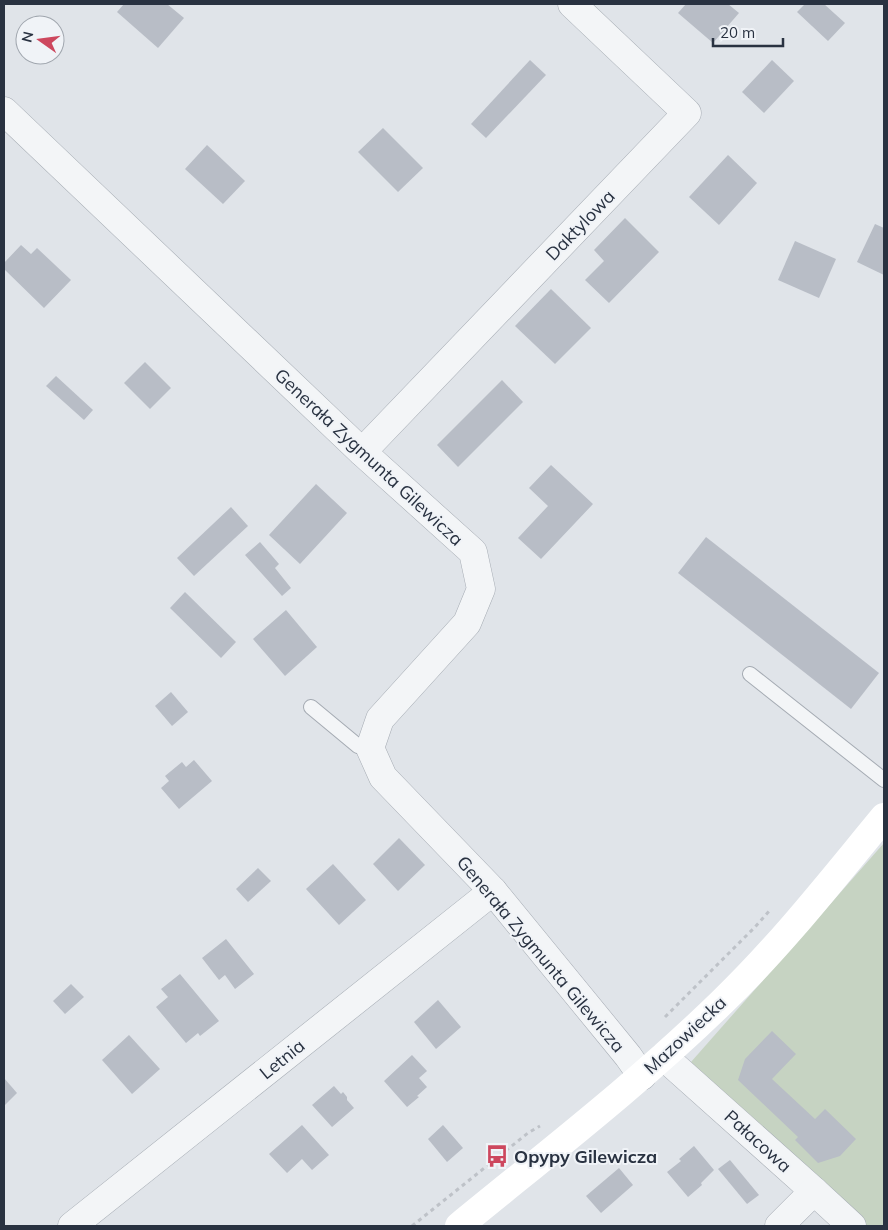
<svg xmlns="http://www.w3.org/2000/svg" width="888" height="1230" viewBox="0 0 888 1230" font-family="Mulish,sans-serif">
<style>
.green{fill:#c6d3c2}
.building{fill:#b8bdc6}
.lines{fill:none;stroke-linecap:round;stroke-linejoin:round}
.lane-casing{stroke:#a5abb3;stroke-width:16}
.street-casing{stroke:#a5abb3;stroke-width:29}
.path{stroke:#bec2c8;stroke-width:3;stroke-dasharray:4 4;stroke-linecap:butt}
.lane{stroke:#f3f5f7;stroke-width:14}
.street{stroke:#f3f5f7;stroke-width:28}
.secondary{stroke:#fff;stroke-width:28}
.labels{text-anchor:middle;dominant-baseline:central;stroke-width:4;stroke-linejoin:round;paint-order:stroke}
.street-label{font-size:18px;fill:#293241;stroke:#f0f3f7}
.poi-label{font-size:18px;font-weight:bold;fill:#293241;stroke:#f0f3f7;text-anchor:start}
</style>
<rect width="100%" height="100%" fill="#e0e4e9"/>
<path class="green" d="M884 843V1226H865L691 1062Z"/>
<g class="building">
<path d="M124 4H167L184 18 158 48 117 12Z"/>
<path d="M686 4H728L739 13 713 43 678 13Z"/>
<path d="M805 4H824L845 23 828 41 797 12Z"/>
<path d="M530 60 546 75 486 138 471 124Z"/>
<path d="M772 60 794 81 764 113 742 92Z"/>
<path d="M383 128 423 168 398 192 358 152Z"/>
<path d="M207 145 245 181 223 204 185 169Z"/>
<path d="M728 155 757 183 719 225 689 197Z"/>
<path d="M625 218 659 252 609 303 585 280 604 261 594 250Z"/>
<path d="M875 224 884 228V275L857 262Z"/>
<path d="M795 241 836 259 819 298 778 280Z"/>
<path d="M21 245 31 254 37 248 71 280 44 308 4 269V263Z"/>
<path d="M551 289 591 328 555 364 515 326Z"/>
<path d="M145 362 171 388 150 409 124 383Z"/>
<path d="M56 376 93 410 84 420 46 386Z"/>
<path d="M502 380 523 402 458 467 437 445Z"/>
<path d="M551 465 593 504 541 559 518 538 548 506 529 488Z"/>
<path d="M316 484 347 513 300 564 269 535Z"/>
<path d="M231 507 248 526 194 576 177 558Z"/>
<path d="M706 537 879 673 851 709 678 573Z"/>
<path d="M260 542 279 564 275 568 291 588 282 596 245 555Z"/>
<path d="M185 592 236 642 221 658 170 608Z"/>
<path d="M286 610 317 647 285 676 253 639Z"/>
<path d="M171 692 188 712 172 726 155 706Z"/>
<path d="M194 760 212 781 179 809 161 788 169 781 165 776 182 762 186 767Z"/>
<path d="M399 838 425 865 398 891 373 864Z"/>
<path d="M333 864 366 900 339 925 306 889Z"/>
<path d="M258 868 271 881 248 902 236 889Z"/>
<path d="M226 939 254 974 235 989 225 975 219 980 202 958Z"/>
<path d="M180 974 219 1021 200 1036 198 1033 186 1043 156 1007 168 997 161 989Z"/>
<path d="M71 984 84 997 65 1014 53 1001Z"/>
<path d="M438 1000 461 1027 436 1049 414 1022Z"/>
<path d="M772 1031 796 1054 772 1079 815 1119 825 1109 856 1139 840 1156 818 1163 795 1140 798 1137 738 1080 745 1059Z"/>
<path d="M129 1035 160 1069 132 1094 102 1060Z"/>
<path d="M412 1055 427 1071 419 1078 427 1087 417 1096 419 1097 407 1107 384 1081Z"/>
<path d="M4 1078 17 1093 4 1106Z"/>
<path d="M334 1086 341 1094 343 1092 347 1097V1100L354 1108 332 1127 312 1105Z"/>
<path d="M302 1125 329 1155 312 1170 302 1159 287 1173 269 1154Z"/>
<path d="M443 1125 463 1148 447 1162 428 1139Z"/>
<path d="M694 1146 714 1170 701 1183 702 1185 688 1197 667 1172 681 1161 679 1159Z"/>
<path d="M730 1160 759 1195 747 1204 718 1169Z"/>
<path d="M619 1168 633 1185 601 1213 586 1196Z"/>
</g>
<g class="lines">
<defs>
<g id="lane">
<path d="M750 674 884 780"/>
<path d="M311 707 358 746 370 748"/>
</g>
<g id="street">
<path d="M4 111 362 452 473 552 481 589 467 623 380 719 370 748 383 777 493 891 628 1056 642 1076"/>
<path d="M362 452 687 113 572 4"/>
<path d="M664 1057 814 1191 852 1226"/>
<path d="M72 1226 493 891"/>
<path d="M779 1226 814 1191"/>
</g>
</defs>
<use href="#lane" class="lane-casing"/>
<use href="#street" class="street-casing"/>
<g class="path">
<path d="M665 1017 755 927 771 909"/>
<path d="M412 1226 528 1133 540 1126"/>
</g>
<use href="#lane" class="lane"/>
<use href="#street" class="street"/>
<path class="secondary" d="M459 1226C548 1153 639 1083 722 1002 782 944 831 881 884 817"/>
</g>
<defs>
<symbol id="bus-bare" viewBox="-9 -9 18 18"><path d="M-5-6H5V4H4V6H2V4H-2V6H-4V4H-5ZM-3.5-4V0h7V-4ZM-3.5 1.2v1.5H-2V1.2ZM2 1.2v1.5H3.5V1.2Z" fill="#cd475e" stroke="#f0f3f7" stroke-width="2.5" paint-order="stroke"/></symbol>
</defs>
<g fill-rule="evenodd">
<use href="#bus-bare" x="481" y="1140" width="32" height="32"/>
</g>
<g class="labels">
<g class="street-label">
<text transform="translate(580 225) rotate(-46)">Daktylowa</text>
<text transform="translate(369 457) rotate(43)">Generała Zygmunta Gilewicza</text>
<text transform="translate(541 954) rotate(50)">Generała Zygmunta Gilewicza</text>
<text transform="translate(685 1035) rotate(-43)">Mazowiecka</text>
<text transform="translate(282 1059) rotate(-39)">Letnia</text>
<text transform="translate(758 1141) rotate(42)">Pałacowa</text>
</g>
<g class="poi-label">
<text x="514" y="1156">Opypy Gilewicza</text>
</g>
</g>
<rect width="888" height="1230" fill="none" stroke="#293241" stroke-width="10"/>
<g transform="translate(40 40) rotate(284)"><circle r="24" fill="#f0f3f7" stroke="#a0a6ae"/>
<path d="M0-4L9 19L0 12L-9 19Z" fill="#cd475e"/>
<text y="-8" font-size="14" font-weight="bold" text-anchor="middle" fill="#293241">N</text>
</g>
<path d="M713 38v8h70v-8" fill="none" stroke="#293241" stroke-width="2.5"/>
<text x="720" y="38" font-size="15" fill="#293241" stroke="#f0f3f7" stroke-width="4" paint-order="stroke">20 m</text>
</svg>
